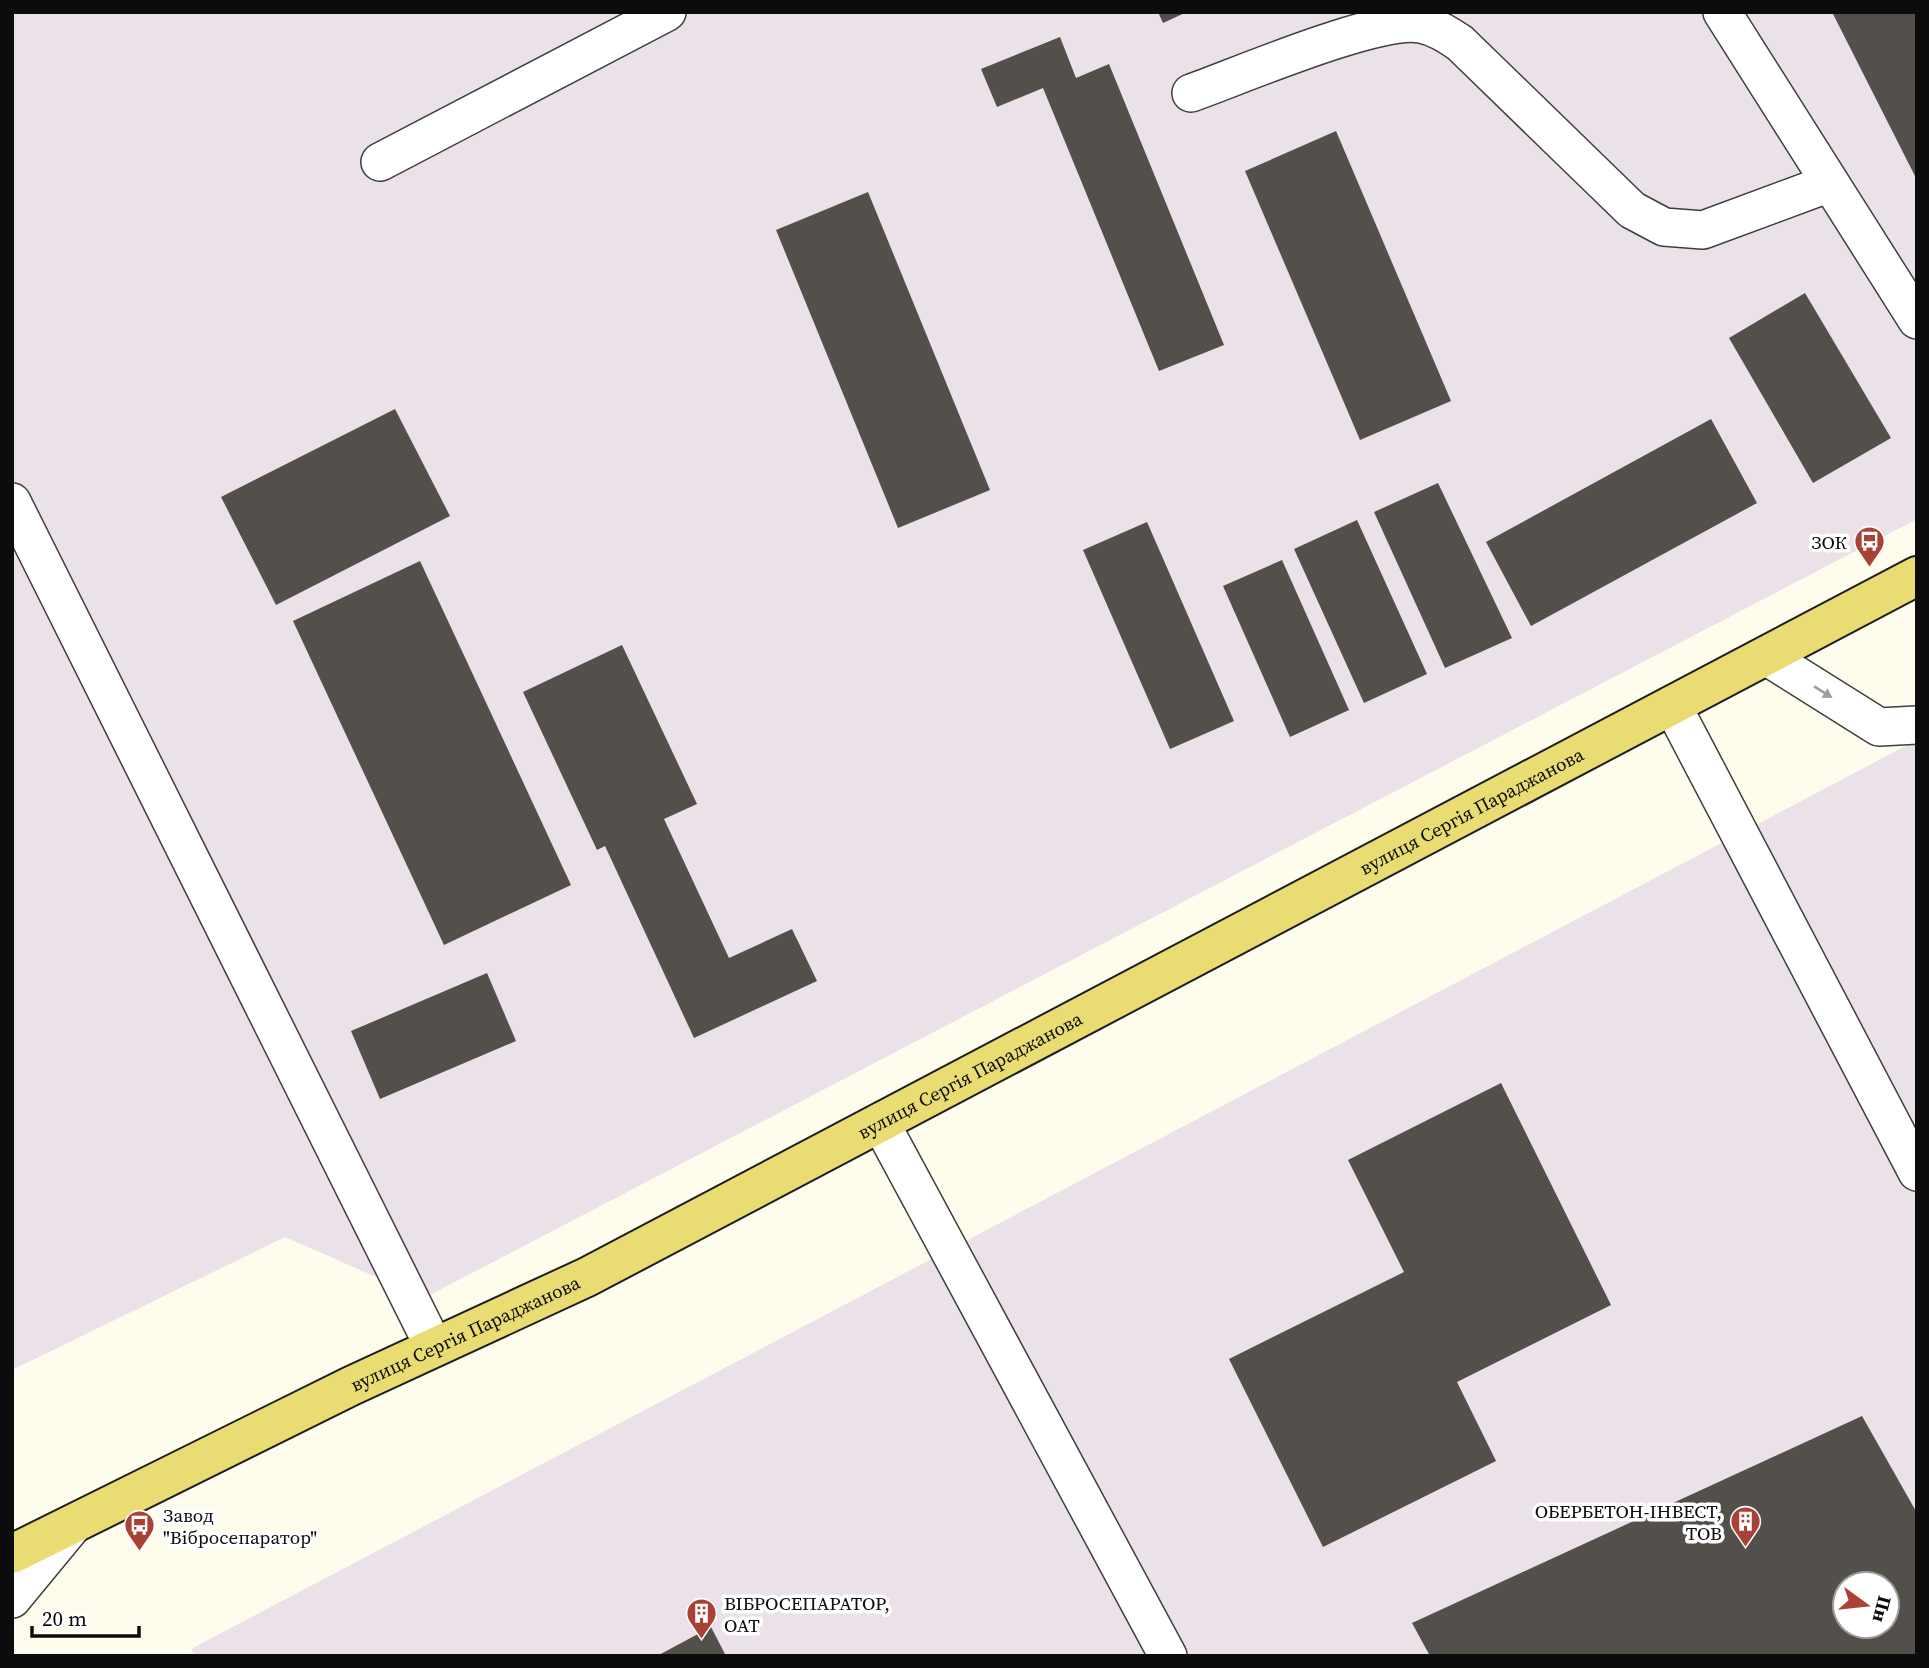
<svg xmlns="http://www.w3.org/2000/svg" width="1929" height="1668" viewBox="0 0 1929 1668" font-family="'Source Serif 4',serif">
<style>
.industrial{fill:#eae1e9;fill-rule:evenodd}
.building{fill:#534f4a;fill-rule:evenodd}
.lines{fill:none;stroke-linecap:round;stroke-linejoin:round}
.minor-casing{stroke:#3f3f3f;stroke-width:40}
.major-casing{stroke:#1d1d1d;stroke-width:42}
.minor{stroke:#fff;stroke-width:37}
.major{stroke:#e8dc72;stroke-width:38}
.oneway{fill:#9e9e9e}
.labels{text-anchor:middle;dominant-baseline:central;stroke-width:7;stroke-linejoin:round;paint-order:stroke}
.poi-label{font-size:19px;fill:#0c0c0c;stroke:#fff;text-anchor:end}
.street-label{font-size:19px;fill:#0c0c0c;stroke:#fff}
</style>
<rect width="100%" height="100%" fill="#fdfced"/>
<g class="industrial">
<path d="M12 12H1917V519L424 1298 285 1237 12 1370Z"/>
<path d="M1917 740V1656H195L191 1649ZM1845 1584H1887V1626H1845Z"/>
</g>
<g class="building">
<path d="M1158 12H1187L1163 23Z"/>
<path d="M1832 12H1917V180Z"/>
<path d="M1060 37 1076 78 1109 64 1224 345 1159 371 1043 88 997 107 981 69Z"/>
<path d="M1336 131 1451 401 1360 440 1245 171Z"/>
<path d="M868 192 990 490 898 528 776 230Z"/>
<path d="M1805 293 1891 438 1813 483 1729 338Z"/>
<path d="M395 409 450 516 276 605 221 497Z"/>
<path d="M1711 419 1757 503 1531 626 1486 542Z"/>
<path d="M1438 483 1512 638 1445 668 1374 512Z"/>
<path d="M1357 520 1427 674 1364 703 1294 549Z"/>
<path d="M1147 522 1234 721 1170 749 1083 550Z"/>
<path d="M1282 560 1349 710 1290 737 1223 586Z"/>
<path d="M420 561 571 885 444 945 293 621Z"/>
<path d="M622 645 697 804 664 819 729 958 792 929 817 981 694 1038 605 846 597 850 523 692Z"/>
<path d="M487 973 516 1041 380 1099 351 1031Z"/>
<path d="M1501 1083 1611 1305 1457 1382 1496 1461 1323 1547 1229 1359 1404 1272 1348 1160Z"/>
<path d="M1862 1416 1917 1513V1656H1430L1412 1623ZM1845 1584H1887V1626H1845Z"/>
<path d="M711 1627 726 1656H657Z"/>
</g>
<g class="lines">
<defs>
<g id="minor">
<path d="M1722 12 1917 320"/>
<path d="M1191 93C1239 76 1378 16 1421 24 1436 27 1448 35 1460 43L1632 210 1664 227 1703 230 1830 183"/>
<path d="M380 162 667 12"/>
<path d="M12 502 434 1347"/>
<path d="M1766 656 1879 727 1917 725"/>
<path d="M1672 705 1917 1172"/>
<path d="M880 1122 1168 1656"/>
<path d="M12 1599 73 1525"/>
</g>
<g id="major">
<path id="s1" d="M12 1554 351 1386 587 1277 1917 576"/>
</g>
</defs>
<use href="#minor" class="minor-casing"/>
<use href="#major" class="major-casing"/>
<use href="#minor" class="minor"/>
<use href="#major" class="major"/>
</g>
<defs><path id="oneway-solid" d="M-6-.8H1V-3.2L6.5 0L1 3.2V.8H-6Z" transform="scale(1.75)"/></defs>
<use class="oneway" href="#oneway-solid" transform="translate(1823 692) rotate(32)"/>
<defs>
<symbol id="bus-pin" viewBox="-11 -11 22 30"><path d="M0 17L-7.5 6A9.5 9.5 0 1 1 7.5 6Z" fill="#aa4135" stroke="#fff"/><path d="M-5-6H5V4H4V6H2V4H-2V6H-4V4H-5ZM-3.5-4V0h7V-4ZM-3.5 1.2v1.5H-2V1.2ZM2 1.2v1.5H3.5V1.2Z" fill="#fff"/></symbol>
<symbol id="building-pin" viewBox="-11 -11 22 30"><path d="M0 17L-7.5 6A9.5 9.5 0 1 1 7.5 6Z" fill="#aa4135" stroke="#fff"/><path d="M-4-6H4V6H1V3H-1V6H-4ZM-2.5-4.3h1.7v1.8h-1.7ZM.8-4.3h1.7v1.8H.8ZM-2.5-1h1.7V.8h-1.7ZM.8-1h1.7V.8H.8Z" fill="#fff"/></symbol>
</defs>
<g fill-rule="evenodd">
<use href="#bus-pin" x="1852" y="524" width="35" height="47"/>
<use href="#building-pin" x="1728" y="1504" width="35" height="47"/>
<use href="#bus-pin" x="122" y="1508" width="35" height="47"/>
<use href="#building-pin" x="684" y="1596" width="35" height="47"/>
</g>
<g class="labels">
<g class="poi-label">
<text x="1847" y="542">ЗОК</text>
<text x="1722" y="1511">ОБЕРБЕТОН-ІНВЕСТ,<tspan x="1722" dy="22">ТОВ</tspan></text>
<text x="163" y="1515" text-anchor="start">Завод<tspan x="163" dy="22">"Вібросепаратор"</tspan></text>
<text x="724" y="1603" text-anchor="start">ВІБРОСЕПАРАТОР,<tspan x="724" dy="22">ОАТ</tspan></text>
</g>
<g class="street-label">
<text stroke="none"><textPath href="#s1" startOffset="1638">вулиця Сергія Параджанова</textPath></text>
<text stroke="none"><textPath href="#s1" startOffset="1071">вулиця Сергія Параджанова</textPath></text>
<text stroke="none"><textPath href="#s1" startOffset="504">вулиця Сергія Параджанова</textPath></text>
</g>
</g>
<rect width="1929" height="1668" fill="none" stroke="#0c0c0c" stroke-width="28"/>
<g transform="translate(1866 1605) rotate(105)"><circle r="33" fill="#ffffff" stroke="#9e9e9e" stroke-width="2"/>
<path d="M0-5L12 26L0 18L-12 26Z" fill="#aa4135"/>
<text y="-10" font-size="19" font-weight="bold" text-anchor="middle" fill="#0c0c0c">Пн</text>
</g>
<path d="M32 1626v10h107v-10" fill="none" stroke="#0c0c0c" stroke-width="3.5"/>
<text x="42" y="1626" font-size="21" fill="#0c0c0c" stroke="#ffffff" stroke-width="5" paint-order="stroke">20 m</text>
</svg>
